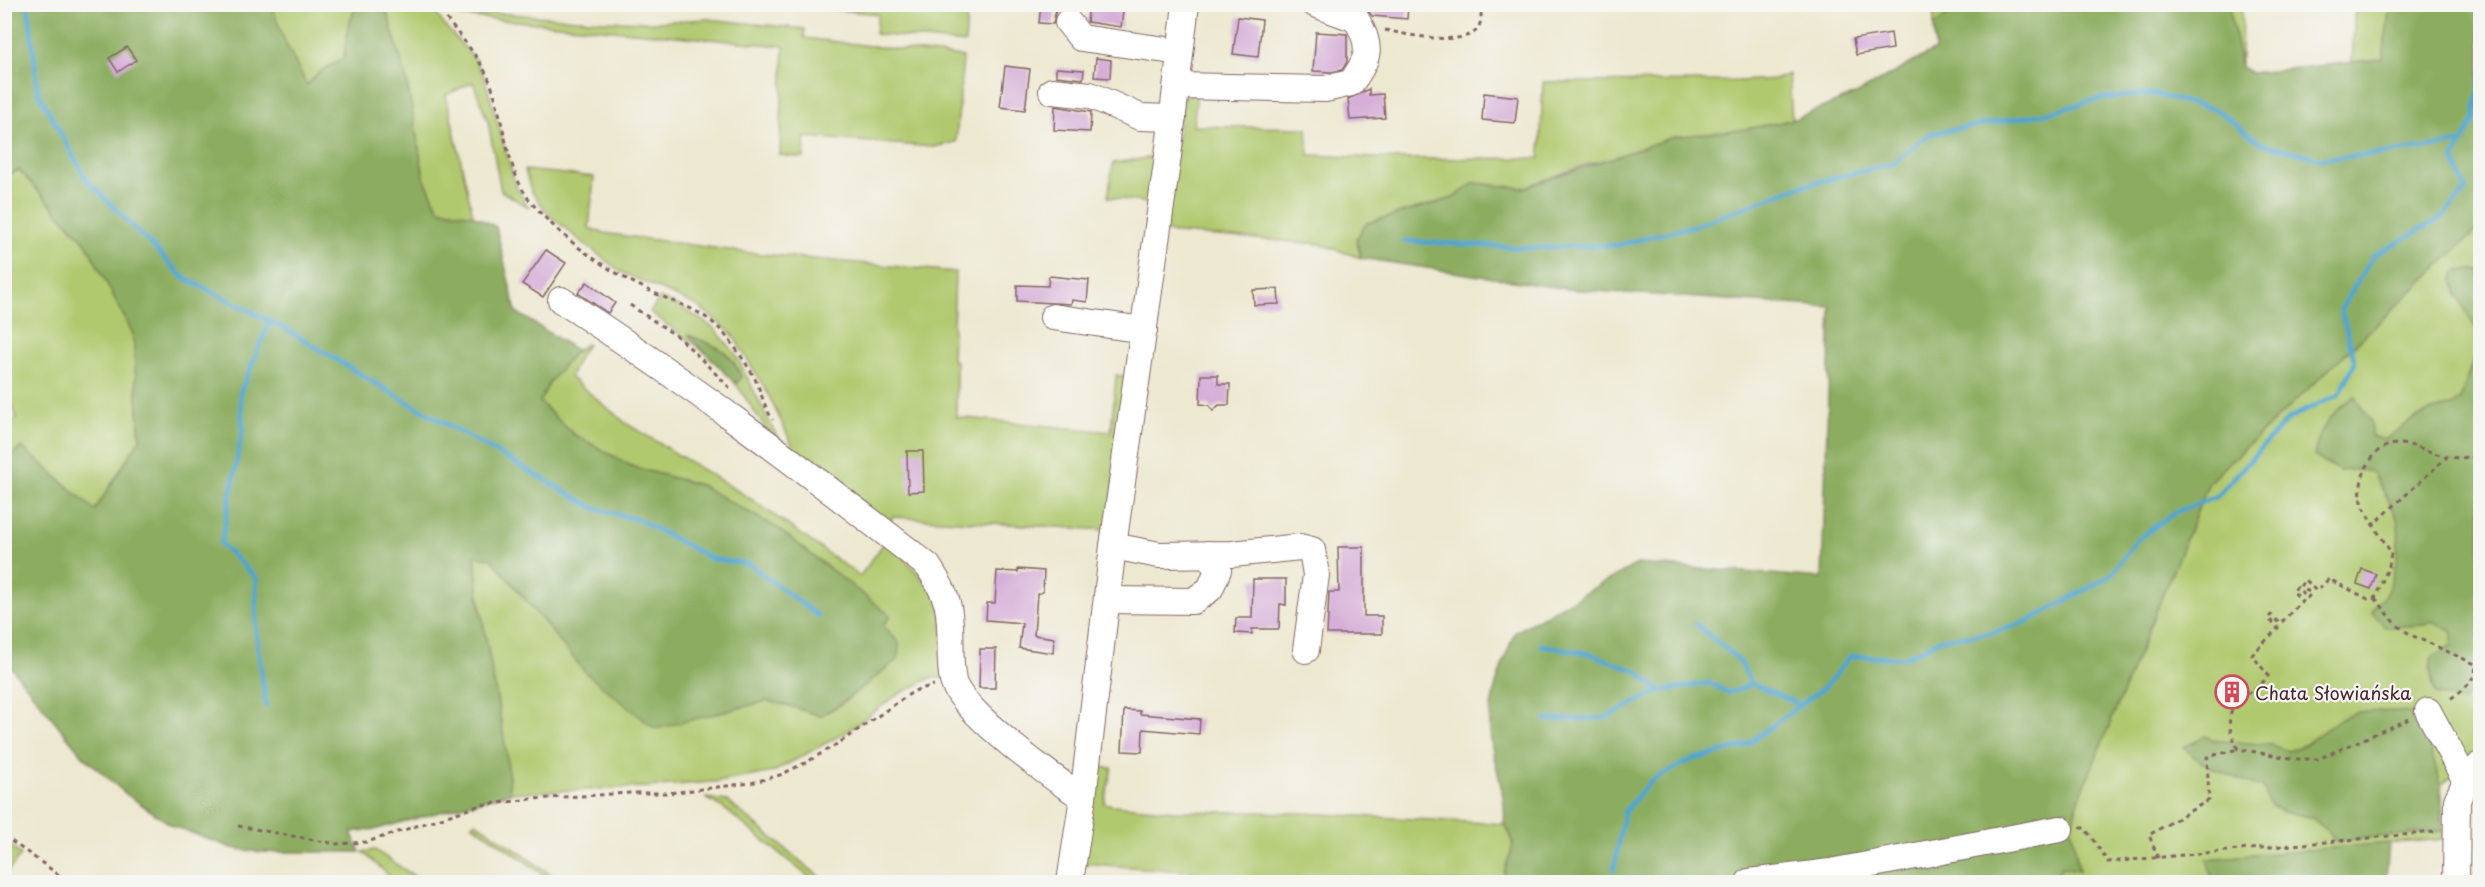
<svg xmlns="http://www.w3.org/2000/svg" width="2485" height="887" viewBox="0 0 2485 887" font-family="'Playpen Sans',sans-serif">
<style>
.green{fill:#b0c96e;stroke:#7d744c;stroke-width:1.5}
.forest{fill:#8cad61;stroke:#6b6646;stroke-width:1.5}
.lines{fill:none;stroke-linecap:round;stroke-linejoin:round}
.stream{stroke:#51a5cd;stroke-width:5}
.building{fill:#d6aed8}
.minor-casing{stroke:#836565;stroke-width:28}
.path{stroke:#836565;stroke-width:3;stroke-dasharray:4.5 4.5;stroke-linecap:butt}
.minor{stroke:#fff;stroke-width:26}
.labels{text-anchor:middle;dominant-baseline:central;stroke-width:4.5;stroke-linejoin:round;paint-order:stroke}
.poi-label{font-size:18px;fill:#4a1f2b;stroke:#f6f6f2;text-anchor:start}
</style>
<rect width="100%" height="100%" fill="#f6f6f2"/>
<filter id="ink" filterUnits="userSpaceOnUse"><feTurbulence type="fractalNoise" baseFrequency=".0167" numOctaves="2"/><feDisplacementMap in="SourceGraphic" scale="12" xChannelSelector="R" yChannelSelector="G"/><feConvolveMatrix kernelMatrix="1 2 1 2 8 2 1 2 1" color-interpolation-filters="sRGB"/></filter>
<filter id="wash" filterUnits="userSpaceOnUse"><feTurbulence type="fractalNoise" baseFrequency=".008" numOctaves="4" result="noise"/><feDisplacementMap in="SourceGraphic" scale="24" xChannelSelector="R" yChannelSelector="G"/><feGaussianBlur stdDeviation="1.35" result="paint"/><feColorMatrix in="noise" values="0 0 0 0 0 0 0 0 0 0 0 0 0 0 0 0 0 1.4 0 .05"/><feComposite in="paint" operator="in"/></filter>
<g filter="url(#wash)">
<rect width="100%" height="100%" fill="#ede8d0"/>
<g class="green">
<path d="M1933 4H1963V5L1934 25Z"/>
<path d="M271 5H357L348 26 344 58 318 73 307 85 285 42Z"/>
<path d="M385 5H430L445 26 474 58 484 76 516 186 528 207 501 191 488 122 473 82 446 95 473 215 439 209 424 178 407 82Z"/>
<path d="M808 5H853L964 15 967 16 965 43 875 34 878 14 808 7Z"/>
<path d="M2229 5H2242L2241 67Z"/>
<path d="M2355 5H2390L2383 59 2352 62Z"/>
<path d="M451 10 605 21 658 22 707 19 805 29 804 38 963 57 956 142 934 147 805 137 804 158 780 155 784 46 460 16Z"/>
<path d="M1789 74 1792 120 1587 164 1523 188 1474 183 1453 198 1367 223 1356 239 1361 258 1320 244 1165 232 1183 96 1197 93 1193 126 1307 128 1309 155 1398 159 1540 158 1543 82 1739 81 1777 79Z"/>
<path d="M1162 156 1154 204 1108 197 1113 163Z"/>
<path d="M19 170 86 243 133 334 140 439 95 511 22 447 5 459 4 425 17 418 5 389V176Z"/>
<path d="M525 170 594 177 589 228 603 233 750 253 955 272 952 360 956 361V417L1111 432 1116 375 1130 377 1107 530 892 517 890 529 800 461 767 392 732 334 698 306 621 272 577 238 549 215 531 191Z"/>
<path d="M2480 227V756L2441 785 2444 839 2208 859 2213 882H2056L2061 867 2079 870 2071 827 2079 799 2209 482Z"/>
<path d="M660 298 681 307 714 328 735 353 784 451 769 433 736 384 741 377C730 348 716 346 690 336L707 354 650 312Z"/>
<path d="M588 343 580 355 570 377 627 424 751 499 860 576 887 539 941 599 945 678H931L897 695 846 732 773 772 724 781 647 787 510 793C504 713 481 635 475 556L491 558 586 673 722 712 767 701 794 707 820 716 840 705 898 659 882 625 891 616 700 485 633 467 573 434 539 402C551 379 566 355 588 343Z"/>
<path d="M1094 767 1112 768 1104 803 1113 805 1174 811 1303 813 1504 824C1519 842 1511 861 1507 882H1275L1183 871 1080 863Z"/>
<path d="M705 798 727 801 826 882H815L722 807Z"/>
<path d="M476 822 562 882H554L472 824Z"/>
<path d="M5 841 21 855 5 875Z"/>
<path d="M375 850 423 882H396L363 852Z"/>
</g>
<g class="forest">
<path d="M2143 4 2229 5 2241 67 2251 73 2383 59 2390 5H2480V227L2209 482 2079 799 2071 827 2079 870 2061 867 2056 882H1507L1504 873C1509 851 1521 845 1504 824 1508 788 1487 753 1490 717 1492 687 1505 659 1515 632L1637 564 1822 578 1831 307 1567 289 1361 258 1356 239 1367 223 1453 198 1474 183 1523 188 1673 137 1745 129 1792 120 1858 93 1935 50 1934 25 1963 5H2033L2063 10 2142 7Z"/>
<path d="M5 5H271L285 42 307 85 318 73 344 58 348 26 357 5H385L407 82 424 178 439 209 473 215 496 227 516 312 576 350 549 383 540 402 573 434 633 467 700 485 777 528 891 616 883 625 899 643 898 659 839 705 820 716 794 707 767 701 655 729 586 673 491 558 475 556 478 594 507 755 510 793 377 829 351 832 360 852H257L232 848 173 826 126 794 83 756 5 660V459L22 447 95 510 140 439 133 334 86 243 19 170 5 176Z"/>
<path d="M2470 269 2480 271V684L2462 702 2435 694 2430 671 2432 657 2452 645V631L2432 621 2425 625 2385 627 2372 613C2374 604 2380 603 2385 595 2396 578 2403 531 2395 513 2389 499 2379 485 2372 472L2358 469 2340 471 2314 456C2319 426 2331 415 2354 396L2371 421V436L2384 440 2412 420 2431 411 2452 406 2460 400 2477 352 2478 333 2457 295 2453 279 2455 272Z"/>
<path d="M688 335C715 346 730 348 741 377L736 384Z"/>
<path d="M2398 711 2414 714 2429 745 2441 785 2443 831 2335 841 2329 832 2311 817 2283 812 2271 806 2263 788C2236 777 2204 770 2184 747L2205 736 2212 740 2271 745 2288 751 2304 745 2339 720 2357 712Z"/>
<path d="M2389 843 2386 882H2213L2207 859Z"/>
</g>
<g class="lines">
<g class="stream">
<path d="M28 4 38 92 86 179 183 277 291 332 385 389 594 508 639 520 712 559 749 564 818 616"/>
<path d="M1404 241 1527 248 1619 245 1697 225 1801 186 1893 164 1929 134 2048 113 2102 98 2153 94 2217 110 2261 143 2320 159 2379 154 2462 143"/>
<path d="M1696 624 1739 660 1752 684"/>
<path d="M1541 645 1591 654 1637 671 1659 691"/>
<path d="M266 706 256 632V578L221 544 243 428 240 393 270 321"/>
<path d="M1546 720 1605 718 1659 691 1710 683 1729 693 1752 684 1801 705"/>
<path d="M1614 869 1624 812 1652 780 1691 760 1745 746 1826 686 1850 656 1904 658 1941 639 1991 633 2029 621 2110 576 2137 540 2175 512 2216 497 2289 418 2339 395 2355 363 2341 309 2374 255 2443 217 2466 190 2454 159 2474 120 2480 80"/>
</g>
</g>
<g id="blocks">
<g class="building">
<path d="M1041 4H1057L1053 24 1039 23Z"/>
<path d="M1106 4H1124L1121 27 1087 22 1089 5 1106 7Z"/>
<path d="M1363 4H1408L1407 19 1372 16Z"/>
<path d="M1238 17 1262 20 1258 57 1233 54Z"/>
<path d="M1316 32 1347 34V62L1342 70 1331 72 1313 71Z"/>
<path d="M1891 33 1893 49 1856 55 1853 39Z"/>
<path d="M127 47 136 60 118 72 109 58Z"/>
<path d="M1096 58 1111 60 1110 78 1094 77Z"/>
<path d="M1005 66 1030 69 1025 110 1000 107Z"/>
<path d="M1056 68 1084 70 1083 79 1056 76Z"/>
<path d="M1369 89V95L1383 94 1385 118 1350 120 1348 99Z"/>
<path d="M1484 93 1518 97 1515 123 1482 120Z"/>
<path d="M1055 106 1091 112 1090 132 1054 130Z"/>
<path d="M546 250 566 263 543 297 522 284Z"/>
<path d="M1049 276 1089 280 1087 302 1072 300 1071 304 1017 301V285L1048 286Z"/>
<path d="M587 282 615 303 608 313 578 293Z"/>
<path d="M1278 289 1279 304 1254 305 1253 290Z"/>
<path d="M1201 375H1218V384H1230L1229 405H1219L1213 411 1209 405 1200 404Z"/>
<path d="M907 451H923L924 491 908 492Z"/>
<path d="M1338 547H1364V616H1382V634H1327L1329 592H1339Z"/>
<path d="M1018 569 1044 571 1043 592 1037 594 1034 635 1054 638 1053 653 1019 648 1022 623 986 620 987 603H995L997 571 1018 572Z"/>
<path d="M2362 569 2376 574 2371 589 2357 584Z"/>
<path d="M1253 579H1286V605L1280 604 1279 629H1252V634L1235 633 1236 618H1252Z"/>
<path d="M980 649H996L995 688H979Z"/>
<path d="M2234 681 2243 692 2230 703 2221 691Z"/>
<path d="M1124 710 1140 711V714L1200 719 1199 734 1143 729 1142 752 1122 751Z"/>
</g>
</g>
</g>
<g filter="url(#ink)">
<use href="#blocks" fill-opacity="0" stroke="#836565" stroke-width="1.5"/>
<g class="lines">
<defs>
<g id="minor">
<path d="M1068 22 1081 38 1180 52"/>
<path d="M1177 86 1325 89 1351 83C1369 58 1373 47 1356 19L1315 4"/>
<path d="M1052 91 1090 95 1140 117 1173 118"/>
<path d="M561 300C688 382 809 473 928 566 936 579 945 592 948 607 953 632 948 657 953 681 961 711 1054 780 1083 797"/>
<path d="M1053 317 1144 330"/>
<path d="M1113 546 1159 555 1232 554 1300 547 1312 550 1316 575 1306 650"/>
<path d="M1108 600 1193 601 1210 589 1218 570 1208 554"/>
<path d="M2428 711 2466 781"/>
<path d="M1070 882 1083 797 1113 546 1168 156 1186 4"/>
<path d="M1749 882 1830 872 2060 829"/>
<path d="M2456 882 2457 800 2466 781 2480 765"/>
</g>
</defs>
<use href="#minor" class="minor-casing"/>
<g class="path">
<path d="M436 4C454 32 477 51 490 82 504 118 506 172 531 202 562 239 603 268 646 289 671 302 697 307 718 327 731 341 743 358 753 375 761 389 763 406 773 420"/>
<path d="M1385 30C1403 34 1467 48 1478 28 1482 22 1481 12 1481 4"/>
<path d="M630 305 681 339 730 388"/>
<path d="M2372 526 2447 457"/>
<path d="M2375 598 2397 625 2411 635 2475 664C2479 679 2460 693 2448 700"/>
<path d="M2409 719 2318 759H2296L2238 749C2217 709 2238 702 2268 678V675L2252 655 2278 628 2268 618 2271 615 2280 624 2302 601 2293 591 2297 587 2307 598 2311 594 2301 585 2306 580 2316 591 2329 579 2368 599 2375 598 2389 566 2391 553C2372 519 2345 499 2372 458 2377 449 2389 443 2399 444 2415 444 2428 452 2444 456 2455 459 2469 457 2480 457"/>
<path d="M238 826 336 844 367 842 481 805 532 799 630 793H669L751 783 780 775 807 762 842 741 914 691 934 685"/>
<path d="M2080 828H2085L2108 862 2434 832"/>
<path d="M4 836 69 882"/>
<path d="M2158 858 2149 835 2209 800 2207 757 2238 749"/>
</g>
<use href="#minor" class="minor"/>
</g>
</g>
<defs>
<symbol id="building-ring" viewBox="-11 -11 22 22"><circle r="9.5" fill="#f6f6f2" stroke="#d1495b" stroke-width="1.5"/><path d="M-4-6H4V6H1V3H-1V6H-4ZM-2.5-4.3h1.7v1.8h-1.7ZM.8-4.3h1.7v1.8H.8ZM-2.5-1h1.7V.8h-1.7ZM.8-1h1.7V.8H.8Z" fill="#d1495b"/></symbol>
</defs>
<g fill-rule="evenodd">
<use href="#building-ring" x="2213" y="673" width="38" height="38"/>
</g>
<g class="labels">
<g class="poi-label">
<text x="2255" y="692">Chata Słowiańska</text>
</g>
</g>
<rect width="2485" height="887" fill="none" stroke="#f6f6f2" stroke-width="24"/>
</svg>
